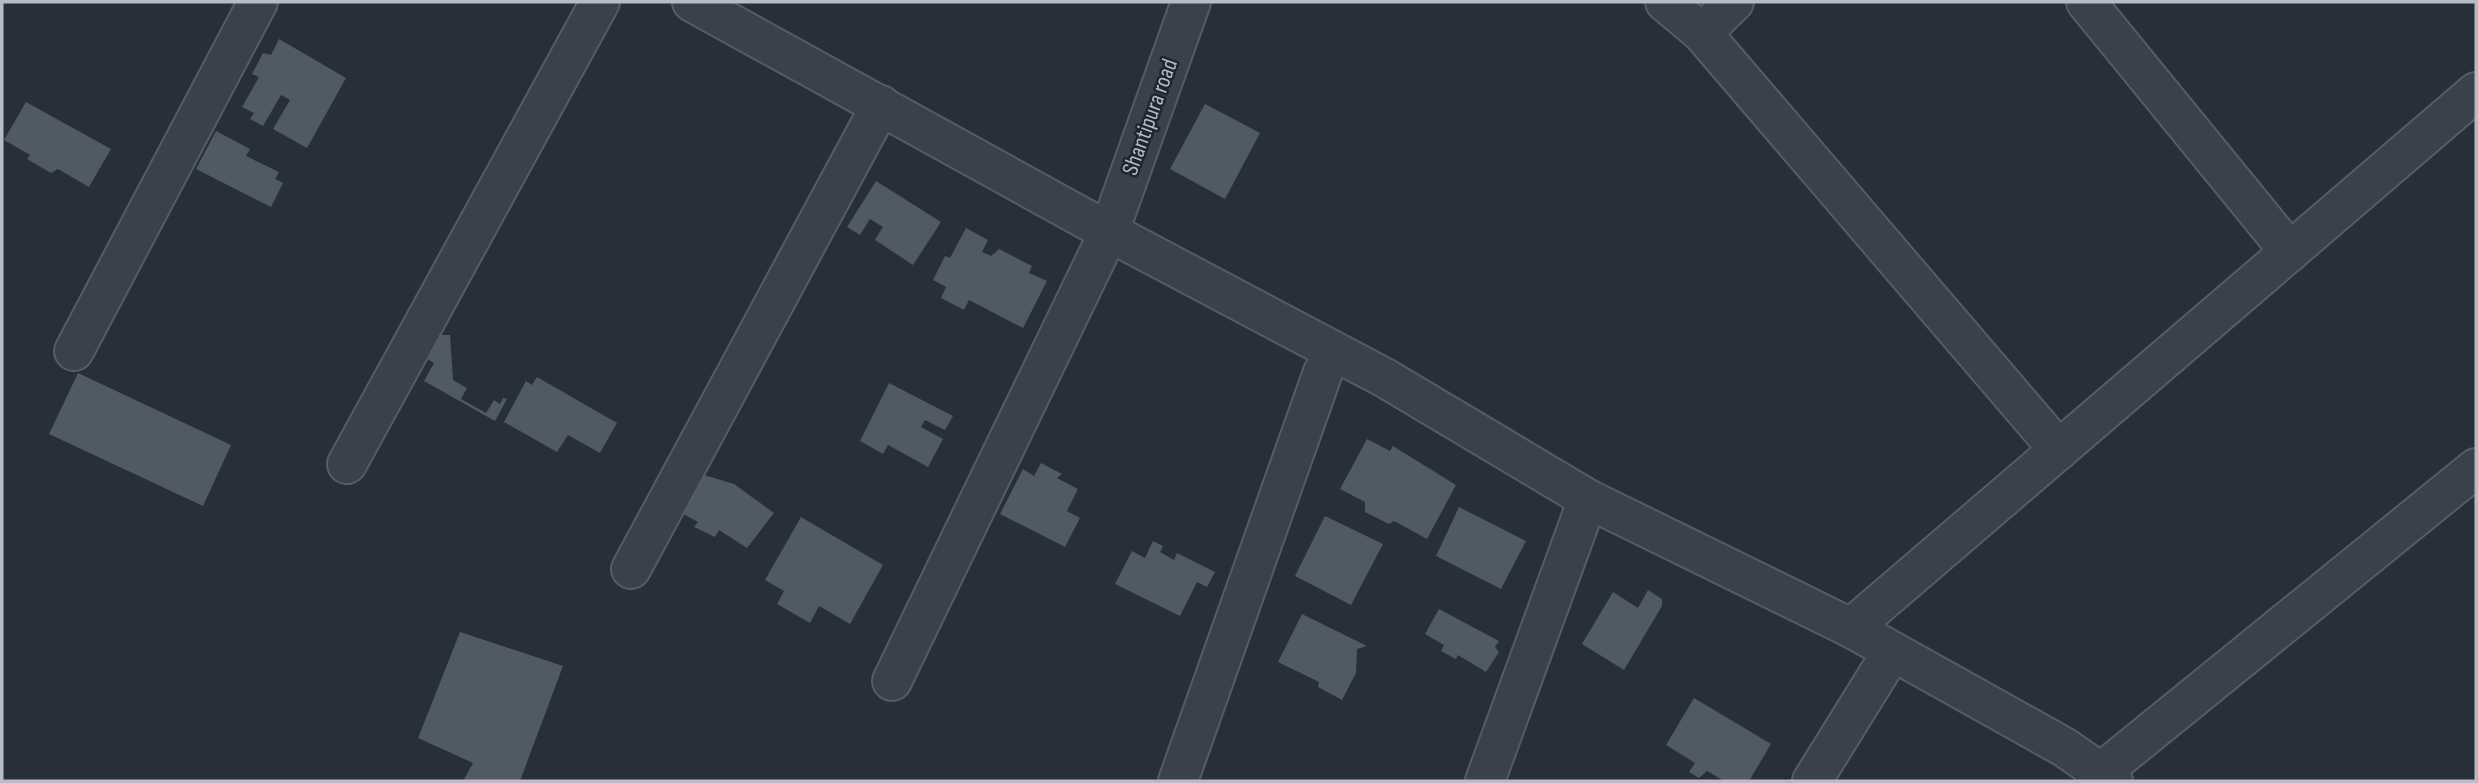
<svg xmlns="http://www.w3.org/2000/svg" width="2478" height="783" viewBox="0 0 2478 783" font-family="'Sofia Sans Condensed',sans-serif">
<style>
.building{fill:#4f5a65}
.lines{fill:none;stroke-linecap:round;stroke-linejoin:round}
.minor-casing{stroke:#555c65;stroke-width:42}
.minor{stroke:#3a414a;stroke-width:38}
.labels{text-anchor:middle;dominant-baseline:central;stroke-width:5;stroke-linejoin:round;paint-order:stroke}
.street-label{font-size:23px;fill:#b5bcc6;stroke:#1f262f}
</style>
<rect width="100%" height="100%" fill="#262f3a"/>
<g class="building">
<path d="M279 39 346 78 307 148 273 129 290 100 281 95 263 126 250 119 254 113 242 107 259 77 252 74 263 53 271 55Z"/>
<path d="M26 102 111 149 89 187 58 169 51 173 27 159 30 155 4 140Z"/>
<path d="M1205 104 1260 133 1225 199 1170 169Z"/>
<path d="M216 131 250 149 246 156 279 172 275 179 283 183 271 207 196 169Z"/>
<path d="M876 181 941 222 913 265 875 240 883 227 870 219 860 235 847 227Z"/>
<path d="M966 228 988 240 982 252 991 256 999 249 1032 266 1029 273 1047 281 1023 328 969 300 964 310 941 298 946 287 933 280 945 256 950 258Z"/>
<path d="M441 335H450L453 380 467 388 461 399 486 413 494 400 500 404 503 398 507 399 495 421 424 381 434 363 427 359Z"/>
<path d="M78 373 231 445 203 506 49 434Z"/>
<path d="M537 377 617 423 600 453 568 435 557 452 504 422 526 381 532 385Z"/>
<path d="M889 383 953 416 945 430 925 420 921 427 943 439 928 467 888 445 883 454 860 441Z"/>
<path d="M1367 439 1390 451 1393 446 1456 485 1427 539 1394 521 1389 524 1365 512V502L1340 489Z"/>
<path d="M1041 463 1062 474 1057 478 1078 489 1067 511 1080 518 1065 547 1000 514 1023 469 1034 476Z"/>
<path d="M701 474 734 484 774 513 747 548 719 530 715 537 694 527 698 522 670 507Z"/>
<path d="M1459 507 1526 541 1501 589 1436 556Z"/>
<path d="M1325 516 1383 544 1351 605 1295 576Z"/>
<path d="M801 517 883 565 850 624 819 606 810 623 777 604 784 591 765 580Z"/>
<path d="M1153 541 1163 546 1160 552 1174 560 1177 553 1215 572 1207 587 1197 582 1180 616 1115 584 1132 551 1145 558Z"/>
<path d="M1648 590 1662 599V606L1624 670 1582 644 1613 592 1638 608Z"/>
<path d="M1439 609 1499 641 1495 647 1499 652 1486 672 1458 655 1456 659 1441 651 1444 645 1425 634Z"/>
<path d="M1302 614 1367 646 1357 649 1356 673 1342 700 1318 687 1319 682 1278 662Z"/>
<path d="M460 632 563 666 520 781H463L473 763 418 738Z"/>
<path d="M1694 698 1771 744 1749 781H1724L1707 771 1699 778 1689 772 1695 763 1666 745Z"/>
</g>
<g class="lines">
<defs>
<g id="minor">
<path d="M692 2 1109 232 1385 378 1588 499 1851 628 2064 747 2113 781"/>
<path d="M1665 2 1702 33 2059 450"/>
<path d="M2086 2 2290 252"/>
<path d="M1702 33 1734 2"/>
<path d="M74 351 258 2"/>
<path d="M347 464 600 2"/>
<path d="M631 569 881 105"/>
<path d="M1851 628 2476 92"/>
<path d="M892 681 1109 232 1191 2"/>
<path d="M1178 781 1323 372"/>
<path d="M1485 781 1588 499"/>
<path d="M1812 781 1892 652"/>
<path d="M2095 781 2099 774 2476 468"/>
</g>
</defs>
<use href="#minor" class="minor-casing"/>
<use href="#minor" class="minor"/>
</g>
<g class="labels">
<g class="street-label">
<text transform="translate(1150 117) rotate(-70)">Shantipura road</text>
</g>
</g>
<rect width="2478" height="783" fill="none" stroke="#b5bcc6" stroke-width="7"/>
</svg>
